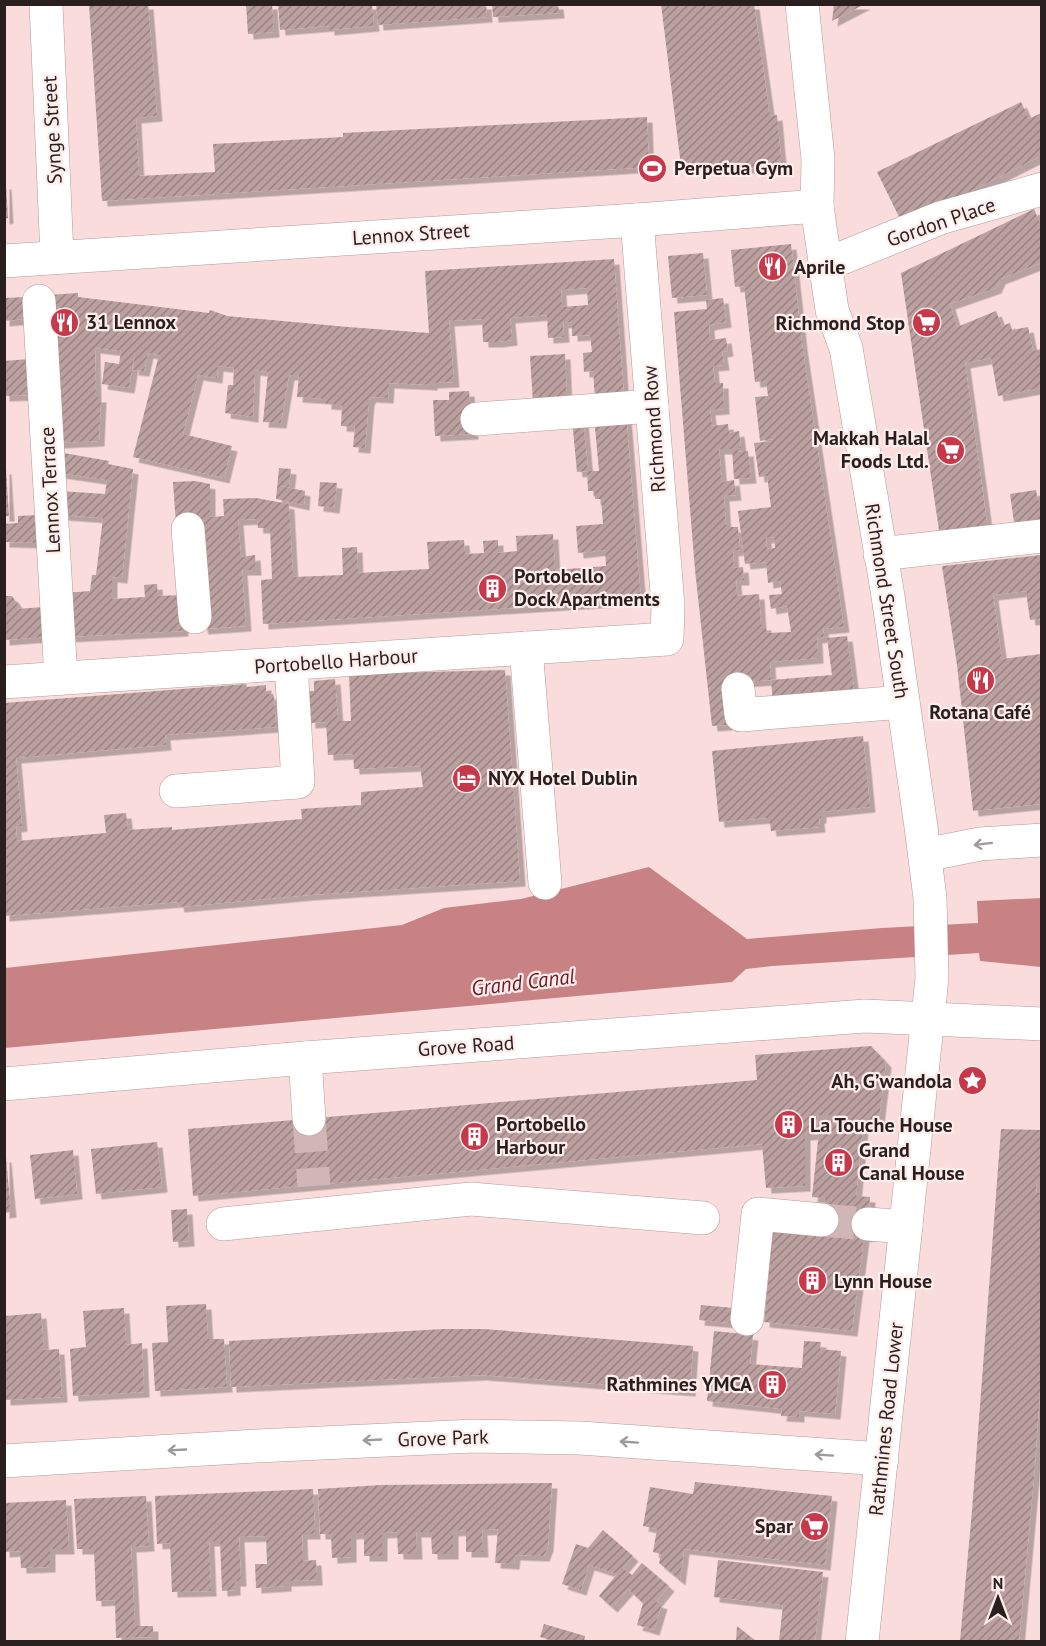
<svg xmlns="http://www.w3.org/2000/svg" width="1046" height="1646" viewBox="0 0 1046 1646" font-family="'PT Sans',sans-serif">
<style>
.water{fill:#c88284}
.building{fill:url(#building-hatch);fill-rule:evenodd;filter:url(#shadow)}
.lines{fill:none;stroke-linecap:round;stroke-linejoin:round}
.minor-tunnel{stroke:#d0b6b6;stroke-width:33;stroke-dasharray:33 16;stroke-linecap:butt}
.minor-casing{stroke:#b59999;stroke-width:34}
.major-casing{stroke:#b59999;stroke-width:34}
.minor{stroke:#fff;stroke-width:33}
.major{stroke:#fff;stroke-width:33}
.oneway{stroke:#9f9a9a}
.labels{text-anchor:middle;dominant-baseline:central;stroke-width:4.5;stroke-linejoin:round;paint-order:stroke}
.street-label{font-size:20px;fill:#2a1f1f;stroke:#ffedec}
.poi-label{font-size:20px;font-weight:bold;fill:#2a1f1f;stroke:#ffedec;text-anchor:start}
.water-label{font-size:21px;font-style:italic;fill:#6c1924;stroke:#ffedec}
</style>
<defs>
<pattern id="building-hatch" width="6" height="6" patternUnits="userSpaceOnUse" patternTransform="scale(1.5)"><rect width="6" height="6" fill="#bca0a0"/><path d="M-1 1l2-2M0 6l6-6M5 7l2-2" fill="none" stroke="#998282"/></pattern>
<filter id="shadow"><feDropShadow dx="5.5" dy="5.5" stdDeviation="0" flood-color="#0004"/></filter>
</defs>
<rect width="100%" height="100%" fill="#fadcdc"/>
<path class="water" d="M649 867 747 939 882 928 978 923 977 901 1041 898V967L980 961 979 953 772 966 746 969 732 982 5 1048V968L402 925 444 908 521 899Z"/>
<g class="building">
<path d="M89 4H148L157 116 136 118 139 176 215 172 213 144 343 137V133L647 117 649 167 102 201Z"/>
<path d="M246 4H272L274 32 248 34Z"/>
<path d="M278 4H372L374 26 329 30V26L280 30Z"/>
<path d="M376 4H486L487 17 378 25Z"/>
<path d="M492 4H558L559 13 493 17Z"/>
<path d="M661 4H754L770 116 777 115 781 159 775 166 767 169H757L733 166 696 168 695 164 681 166Z"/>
<path d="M834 4H865L832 21Z"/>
<path d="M1021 102 1029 119 1041 113V156L903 225 877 172Z"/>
<path d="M4 184H6L8 218 4 219Z"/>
<path d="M1034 209 1041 225V263L1000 279 996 288 950 304 957 327 996 311 1002 326 1010 323 1012 330 1028 327 1033 351 1041 349V388L998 396 991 358 965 363 988 530 940 537 901 273Z"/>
<path d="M791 244 802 344 844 627 823 629 824 637 817 638 818 658 770 662 771 680 724 683 727 725 712 726 695 570 674 312 707 309 706 300 723 298 726 322 709 325 710 340 726 338 728 351 722 352 724 365 713 366 715 383H723L724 409 710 410 712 426 728 424 729 433 739 431 741 448H738V452L748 451 751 478 734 479 732 449H719L722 482 734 480 736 495 724 496 726 527H738L740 550 733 551 734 568 743 567 744 580H736L737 596 759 594 761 625H766V633L791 632 787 606 771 609 769 595 782 594 780 581 768 583 766 562 745 564 738 511 771 507 767 476 759 477 754 443 773 441V439L760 441 755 397 768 396 766 381 755 382 744 286 735 287 731 250ZM774 537 775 548 767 549 766 538Z"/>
<path d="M703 253 707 295 672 298 668 256Z"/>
<path d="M614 259 624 397 595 400 593 371 584 372 583 353 592 352 590 335 572 336V322L563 323 564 337 548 338 547 315 510 318 512 340 497 342H483L482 319 449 321 454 382 432 383V385L389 383 388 398 371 397 369 400 365 448 353 447 355 427 341 426 342 405 326 404V399L297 397 299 375H289L281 423 263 422 268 372 255 370 253 417 225 413 228 385H233L234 368 218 366 217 378 198 375 183 434 232 446 224 478 133 457 159 355 148 353 144 371 133 370 135 352 129 388 102 384 105 362 119 364 121 351 95 348 96 397H101L99 441 57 443 49 295 78 293V297L209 313 210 310 227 316 348 327 429 333 425 271ZM587 288 588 305 562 307 561 290Z"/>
<path d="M25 297 26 319 4 321V298Z"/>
<path d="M565 354 567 401 533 403 530 356Z"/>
<path d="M29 359 31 395 4 396V361Z"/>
<path d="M469 391 473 434 435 436 433 400H449V392Z"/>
<path d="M626 414 641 600 263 624 261 580 272 579 270 528H258L257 519 238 520 241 557 255 555 256 570H242L246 626 203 629 176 524 173 482 195 481 210 484V517L224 516 223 499 256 498 289 504 293 577 343 575 342 548 357 547 358 573 429 569 427 542 464 540 465 554 484 553 483 541 498 540V553L517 551 516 536 553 534 555 570 606 566 605 550 578 553 576 526 603 524 601 499H595V491H588L587 471H599L594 417Z"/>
<path d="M583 418 588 471 577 472 572 419Z"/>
<path d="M58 452 109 461 108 464 133 469 122 578 112 577V599L145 597 144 585 157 584 158 596 180 595 183 631 66 637 64 593 90 591 92 575H96L103 518 61 515 60 491 105 494 107 480 59 473Z"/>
<path d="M279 468 291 469 289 487 280 486 305 491 304 505 276 499Z"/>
<path d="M4 469H6L9 516H4Z"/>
<path d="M320 482 337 483 334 508 318 506Z"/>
<path d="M1036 490 1038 501H1041V525L1015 529 1010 494Z"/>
<path d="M39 515 41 543 4 542V524L18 523V516Z"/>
<path d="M1041 555V619L1030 620 1026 591 993 595 1002 659 1041 654V804L973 811 957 665 942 566Z"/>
<path d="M4 596H12L17 603V609L43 607 45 637 4 640Z"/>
<path d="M847 636 855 697 773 703 771 680 832 675 827 638Z"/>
<path d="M505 670 520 881 309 895 179 907 178 902 4 916V703L246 684 247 687 266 685V694H273L274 697 276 727 165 735 166 745 16 758 22 826 16 827 17 841 106 833 104 815 126 813 128 830 172 827V830L302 819 301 809 361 805V792L423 787 420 766 354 769 353 754 328 755 326 722 310 723 308 691H314V681L335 679 338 721H351L349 674Z"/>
<path d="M863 736 870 807 821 812V818H819L820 827 771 831 770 822H767V818L719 822 712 751Z"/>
<path d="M871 1046 886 1062 878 1128 863 1127 856 1196 870 1197 867 1237 864 1236 852 1331 764 1322 773 1227 821 1232 825 1198 812 1197 820 1122 831 1123V1115H817L818 1134 805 1135V1186L766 1188 762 1144 193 1196 188 1129 757 1080 755 1055Z"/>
<path d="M1001 1129 1041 1130V1177H1037L1036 1193H1041V1376L1034 1477 1019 1641H960L972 1511Z"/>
<path d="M157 1142 162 1187 96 1194 91 1149Z"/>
<path d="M73 1150 77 1194 35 1199 30 1155Z"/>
<path d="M4 1157H6L11 1212 4 1213Z"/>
<path d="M187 1209 189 1241 173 1242 171 1210Z"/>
<path d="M206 1304 208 1339H224L227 1387 155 1391 152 1343 168 1342 166 1306Z"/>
<path d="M701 1305 734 1308 732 1323 699 1320Z"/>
<path d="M124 1308 126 1345 142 1343 144 1392 73 1396 70 1349 86 1347 83 1311Z"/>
<path d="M41 1313 44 1350 59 1349 62 1397 5 1400V1316Z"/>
<path d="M444 1329H484L693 1346 690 1391 481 1375 231 1387 229 1341Z"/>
<path d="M714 1331 753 1335 750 1364 802 1368 804 1341 821 1342 820 1349 841 1351 835 1414 799 1411V1417L781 1416 782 1409 707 1401Z"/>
<path d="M695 1482 832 1496 825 1565 684 1549 680 1580 659 1563 661 1554 653 1552 657 1529 643 1526 650 1487 693 1494Z"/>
<path d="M552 1483 548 1546 544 1556 515 1555 514 1564 495 1563 498 1529 482 1530 483 1552H466V1530L453 1531V1554H432L431 1532H416L417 1554H398L397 1532 382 1533V1556H364V1533L351 1534V1557L332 1558 331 1534H320L318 1489 381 1485Z"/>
<path d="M313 1489 315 1534H302L303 1561 316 1560 317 1580 286 1581V1586L256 1588 255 1564H267L266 1536 239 1537 241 1581H235V1590L222 1591 220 1541H209L211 1591 172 1592 170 1543 157 1544 155 1496Z"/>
<path d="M146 1496 149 1546 131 1547 135 1626H153V1637L116 1638 115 1600 96 1601 94 1549H77L74 1499Z"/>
<path d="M66 1500 69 1549H50V1567L21 1568 20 1551 4 1552V1503Z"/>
<path d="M603 1530 633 1556 623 1568 632 1575 642 1563 669 1586 656 1602 662 1604 654 1630 637 1625 643 1603 628 1589 612 1607 599 1596 617 1574 589 1565 581 1590 562 1584 576 1544 588 1548Z"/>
<path d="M718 1560 823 1572 815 1641H779L783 1605 714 1597Z"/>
<path d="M544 1624 585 1636 584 1641H554L540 1637Z"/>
<path d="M737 1626 756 1641H736Z"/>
</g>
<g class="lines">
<g class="minor-tunnel">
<path d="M309 1119 314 1186"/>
<path d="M822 1220 868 1224"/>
</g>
<defs>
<g id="minor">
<path d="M46 4 57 256"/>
<path d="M842 258 940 218 1042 189"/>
<path d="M4 261 637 220 817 206"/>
<path d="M39 301 61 678"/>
<path d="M477 419 652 406"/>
<path d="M188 529 195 617"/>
<path d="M880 554 1042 536"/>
<path d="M526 648 545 883"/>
<path d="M4 682 667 639 668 606 637 220"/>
<path d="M738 689 741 715 903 702"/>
<path d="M176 791 298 782 291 663"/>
<path d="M925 855 980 844 1042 840"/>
<path d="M305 1058 309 1119"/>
<path d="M223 1224 471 1199 703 1218"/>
<path d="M868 1224 906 1227"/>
<path d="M747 1319 758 1214 822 1220"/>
<path d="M4 1461 257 1446 474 1436 580 1438 882 1459"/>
</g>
<g id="major">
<path d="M802 4 818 159 817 206 832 310 846 348 888 596 921 827 930 898 932 978 862 1642"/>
<path d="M4 1084 305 1058 865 1016 1042 1024"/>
</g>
</defs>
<use href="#minor" class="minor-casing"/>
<use href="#major" class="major-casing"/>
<use href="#minor" class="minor"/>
<use href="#major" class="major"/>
</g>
<defs><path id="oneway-shaft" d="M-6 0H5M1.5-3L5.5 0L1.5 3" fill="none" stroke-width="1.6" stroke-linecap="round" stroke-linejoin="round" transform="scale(1.5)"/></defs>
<g class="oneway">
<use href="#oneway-shaft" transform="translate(983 844) rotate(173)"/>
<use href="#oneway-shaft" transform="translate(372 1440) rotate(177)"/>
<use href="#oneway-shaft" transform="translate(629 1442) rotate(-176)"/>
<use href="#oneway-shaft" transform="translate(177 1450) rotate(177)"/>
<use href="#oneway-shaft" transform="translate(824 1455) rotate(-176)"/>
</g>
<defs>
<symbol id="stadium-disc" viewBox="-11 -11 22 22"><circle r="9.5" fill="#c8384b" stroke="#ffedec"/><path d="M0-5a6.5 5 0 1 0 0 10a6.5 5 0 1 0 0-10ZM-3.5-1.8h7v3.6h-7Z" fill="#fff"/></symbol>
<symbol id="restaurant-disc" viewBox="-11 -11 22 22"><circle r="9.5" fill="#c8384b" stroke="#ffedec"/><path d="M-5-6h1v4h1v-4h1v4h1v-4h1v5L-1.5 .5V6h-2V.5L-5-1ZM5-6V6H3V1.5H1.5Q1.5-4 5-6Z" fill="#fff"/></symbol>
<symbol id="supermarket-disc" viewBox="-11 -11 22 22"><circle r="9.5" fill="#c8384b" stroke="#ffedec"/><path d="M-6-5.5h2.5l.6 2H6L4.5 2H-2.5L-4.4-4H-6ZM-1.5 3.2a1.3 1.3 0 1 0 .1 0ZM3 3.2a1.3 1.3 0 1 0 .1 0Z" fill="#fff"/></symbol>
<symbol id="building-disc" viewBox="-11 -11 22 22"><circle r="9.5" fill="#c8384b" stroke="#ffedec"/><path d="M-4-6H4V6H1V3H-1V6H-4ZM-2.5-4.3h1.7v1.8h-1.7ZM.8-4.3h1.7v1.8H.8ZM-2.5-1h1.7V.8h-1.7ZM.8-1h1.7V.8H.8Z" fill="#fff"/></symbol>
<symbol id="hotel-disc" viewBox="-11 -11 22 22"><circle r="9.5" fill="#c8384b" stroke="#ffedec"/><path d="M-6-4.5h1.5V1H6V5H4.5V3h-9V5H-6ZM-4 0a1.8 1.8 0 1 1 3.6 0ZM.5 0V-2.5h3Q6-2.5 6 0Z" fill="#fff"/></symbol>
<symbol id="sight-disc" viewBox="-11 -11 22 22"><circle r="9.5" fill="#c8384b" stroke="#ffedec"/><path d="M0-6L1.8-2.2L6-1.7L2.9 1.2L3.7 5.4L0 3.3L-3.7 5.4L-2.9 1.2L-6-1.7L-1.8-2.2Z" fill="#fff"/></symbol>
</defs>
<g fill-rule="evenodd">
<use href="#stadium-disc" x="636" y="152" width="33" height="33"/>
<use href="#restaurant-disc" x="756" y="250" width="33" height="33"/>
<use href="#restaurant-disc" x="48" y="306" width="33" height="33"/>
<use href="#supermarket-disc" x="910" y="306" width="33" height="33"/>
<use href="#supermarket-disc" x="934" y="434" width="33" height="33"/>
<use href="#building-disc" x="476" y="572" width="33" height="33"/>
<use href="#restaurant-disc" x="964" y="664" width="33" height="33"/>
<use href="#hotel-disc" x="450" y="762" width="33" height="33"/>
<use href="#sight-disc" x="956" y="1064" width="33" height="33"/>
<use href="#building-disc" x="772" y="1108" width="33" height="33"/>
<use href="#building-disc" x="458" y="1120" width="33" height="33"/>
<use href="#building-disc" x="822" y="1146" width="33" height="33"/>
<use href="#building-disc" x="796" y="1264" width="33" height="33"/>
<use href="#building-disc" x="756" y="1368" width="33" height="33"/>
<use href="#supermarket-disc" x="798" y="1510" width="33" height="33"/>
</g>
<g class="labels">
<g class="street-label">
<text transform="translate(52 130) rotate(-93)">Synge Street</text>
<text transform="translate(941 222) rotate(-19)">Gordon Place</text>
<text transform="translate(411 234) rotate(-4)">Lennox Street</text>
<text transform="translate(654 429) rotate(-94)">Richmond Row</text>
<text transform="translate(50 490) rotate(-93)">Lennox Terrace</text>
<text transform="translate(887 601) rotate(81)">Richmond Street South</text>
<text transform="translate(336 661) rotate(-4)">Portobello Harbour</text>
<text transform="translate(466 1046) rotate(-4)">Grove Road</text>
<text transform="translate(886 1419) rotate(-84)">Rathmines Road Lower</text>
<text transform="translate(443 1438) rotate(-2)">Grove Park</text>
</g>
<g class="poi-label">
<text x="674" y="168">Perpetua Gym</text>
<text x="794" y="267">Aprile</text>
<text x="86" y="322">31 Lennox</text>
<text x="905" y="323" text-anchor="end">Richmond Stop</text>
<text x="929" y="438" text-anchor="end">Makkah Halal<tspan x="929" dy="23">Foods Ltd.</tspan></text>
<text x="514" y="576">Portobello<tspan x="514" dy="23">Dock Apartments</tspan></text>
<text x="980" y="712" text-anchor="middle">Rotana Café</text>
<text x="488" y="778">NYX Hotel Dublin</text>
<text x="952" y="1081" text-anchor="end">Ah, G’wandola</text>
<text x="496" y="1124">Portobello<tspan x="496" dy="23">Harbour</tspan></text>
<text x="810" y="1125">La Touche House</text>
<text x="859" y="1150">Grand<tspan x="859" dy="23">Canal House</tspan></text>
<text x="834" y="1281">Lynn House</text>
<text x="752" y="1384" text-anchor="end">Rathmines YMCA</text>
<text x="793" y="1526" text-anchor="end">Spar</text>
</g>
<g class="water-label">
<text transform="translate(523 982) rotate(-7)">Grand Canal</text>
</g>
</g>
<rect width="1046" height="1646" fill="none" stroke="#2a1f1f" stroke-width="12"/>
<g transform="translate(998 1598)" stroke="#ffedec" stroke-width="4.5" paint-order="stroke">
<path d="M0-4.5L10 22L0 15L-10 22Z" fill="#2a1f1f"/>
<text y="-9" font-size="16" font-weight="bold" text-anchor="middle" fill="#2a1f1f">N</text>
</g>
</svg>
